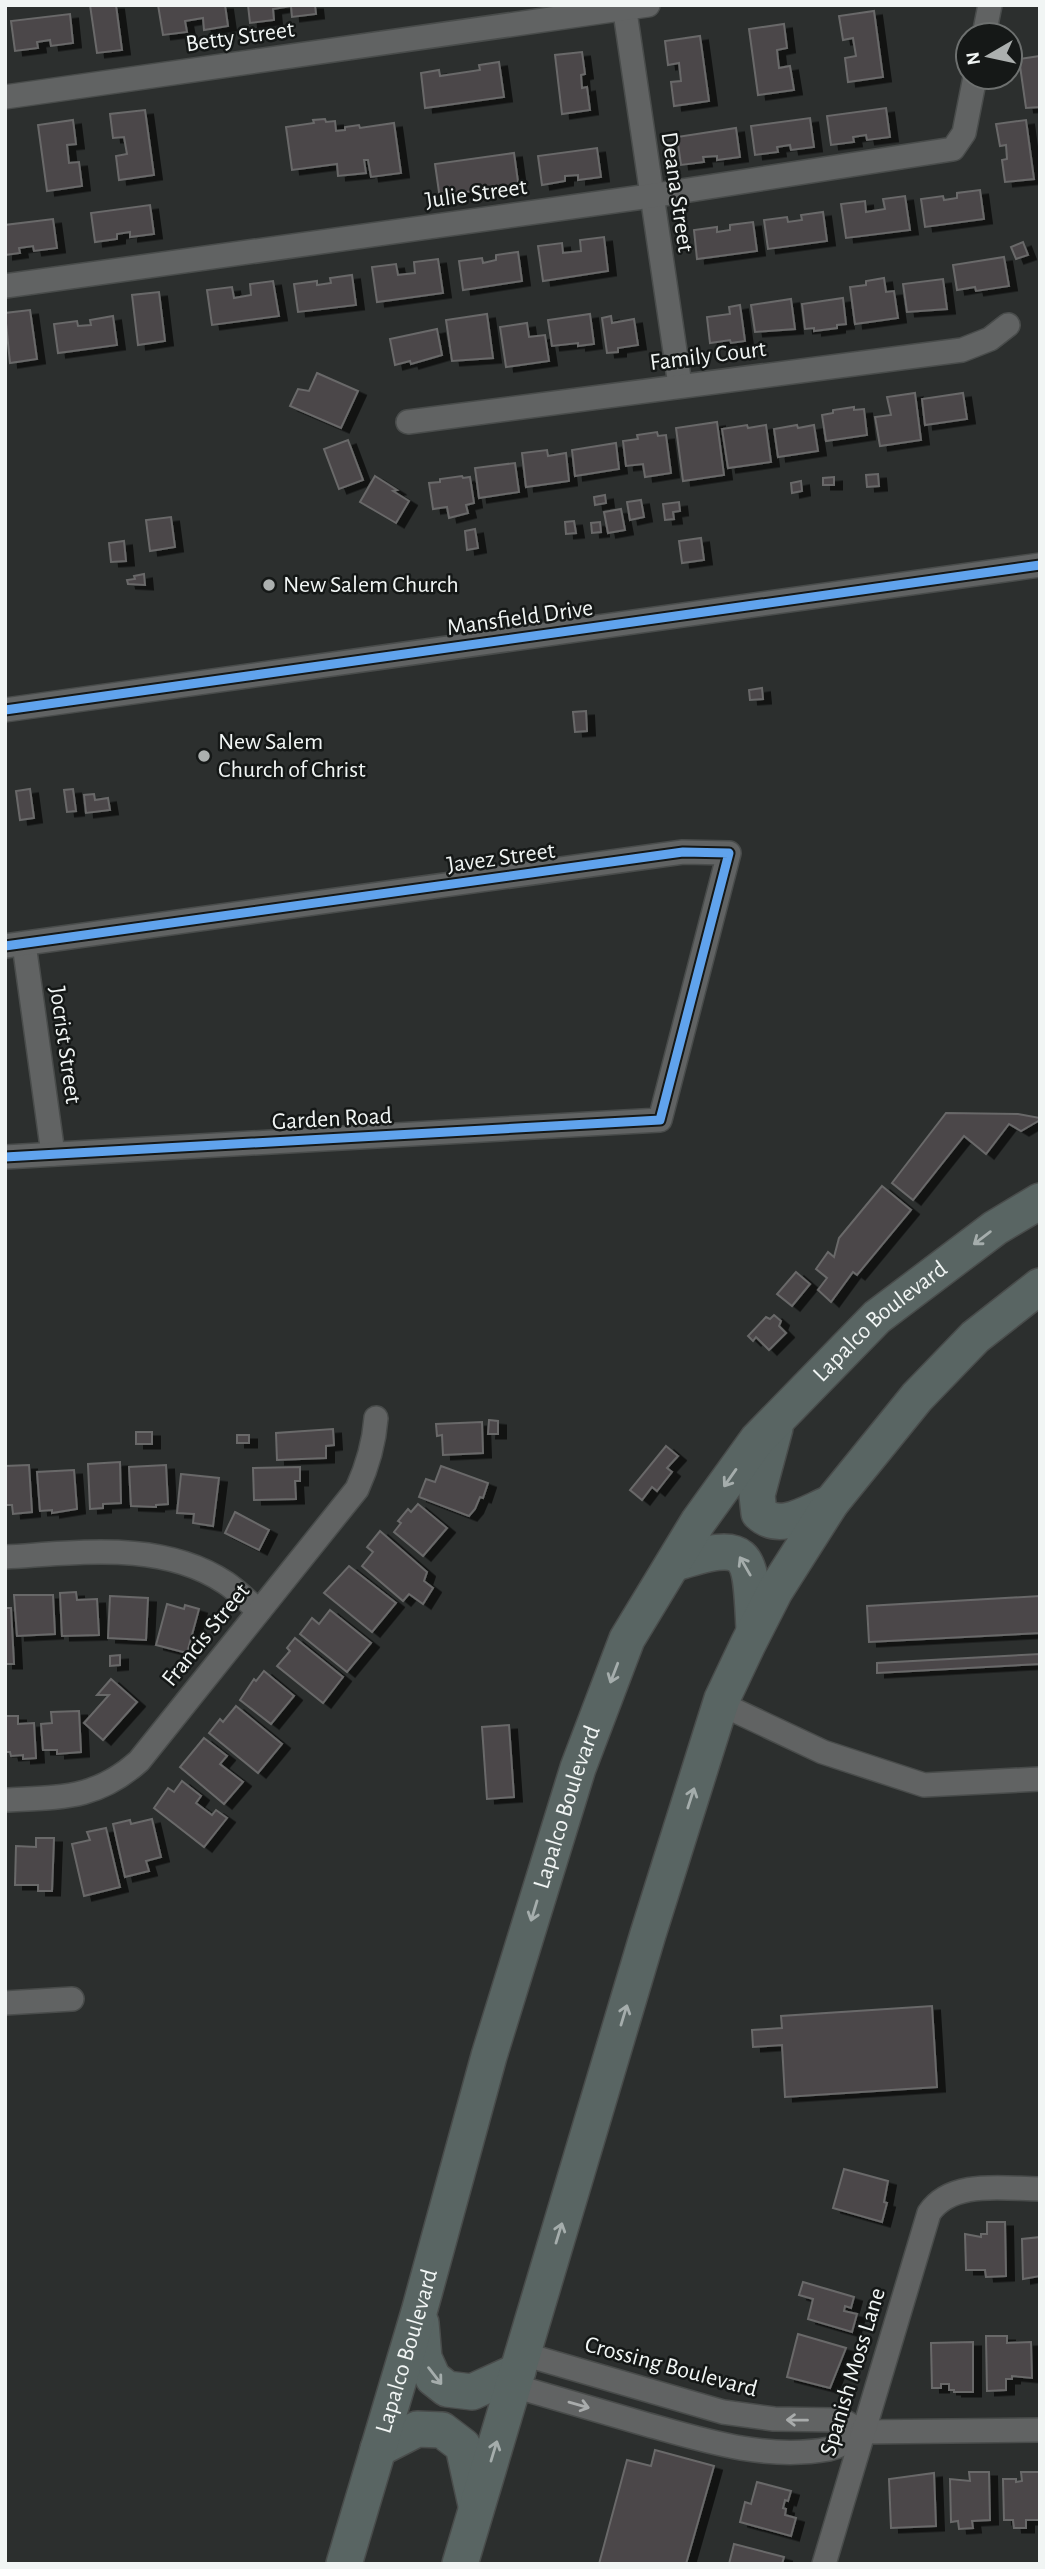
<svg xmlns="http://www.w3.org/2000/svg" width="1045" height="2569" viewBox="0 0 1045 2569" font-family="'Alegreya Sans',sans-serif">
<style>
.building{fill:#4c464a;stroke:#696969;stroke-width:2;filter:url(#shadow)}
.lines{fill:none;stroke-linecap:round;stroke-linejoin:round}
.minor-casing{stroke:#494c4b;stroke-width:26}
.primary-casing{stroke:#494c4b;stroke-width:38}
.minor{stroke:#616363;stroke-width:23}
.primary{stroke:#596563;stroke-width:35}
.cycleway-casing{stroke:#151817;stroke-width:13}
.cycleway{stroke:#60a3ed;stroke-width:9}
.oneway{stroke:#a5adac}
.oneway2{stroke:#a9acac}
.poi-dot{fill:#acb0af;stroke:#151817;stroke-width:2.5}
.labels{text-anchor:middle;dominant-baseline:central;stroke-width:5;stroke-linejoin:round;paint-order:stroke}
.street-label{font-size:24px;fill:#f1f5f4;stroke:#151817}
.poi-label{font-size:24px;fill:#f1f5f4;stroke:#151817;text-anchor:start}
</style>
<defs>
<filter id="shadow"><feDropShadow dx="8" dy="4.5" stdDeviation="0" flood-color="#0009"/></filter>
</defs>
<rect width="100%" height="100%" fill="#2c2f2e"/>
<g class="building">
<path d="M90 5H116L122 50 97 53Z"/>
<path d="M158 5H225L228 26 204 30 203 18 185 21 187 32 163 35Z"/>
<path d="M248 5H315L316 14 292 17 291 6 273 9 274 20 250 23Z"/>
<path d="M874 11 883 77 848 82 845 58 856 56 853 38 843 40 839 16Z"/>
<path d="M70 14 73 43 51 46 50 40 37 42 38 48 15 51 11 21Z"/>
<path d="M784 24 787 48 777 50 779 68 790 66 794 90 758 95 749 29Z"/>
<path d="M700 36 709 101 674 106 671 82 681 81 679 63 668 65 665 41Z"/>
<path d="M582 52 585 74 581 75 582 88 587 87 590 110 562 114 555 55Z"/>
<path d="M1040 56V107L1026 108 1019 59Z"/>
<path d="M499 62 504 97 425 108 421 73 439 70 440 76 480 70 479 65Z"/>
<path d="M886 108 890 137 867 140 866 135 853 137 854 142 831 145 827 116Z"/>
<path d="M145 110 154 175 119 180 116 156 127 154 124 137 113 138 110 114Z"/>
<path d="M810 118 814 147 791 150 790 145 777 147 778 152 755 155 751 126Z"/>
<path d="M325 119 326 122 335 121 336 131 345 130V127L359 125 360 128 394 123 401 173 371 177 368 160H364L366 173 338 176 337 164 292 170 286 127 314 123 313 120Z"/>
<path d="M73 120 76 144 67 145 69 163 79 162 82 186 47 191 38 125Z"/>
<path d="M1026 120 1034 179 1005 182 1002 160 1007 159 1006 145 1000 146 996 124Z"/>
<path d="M736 128 740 157 717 160V156L703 157 704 162 681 165 677 137Z"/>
<path d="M597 148 601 177 578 180V175L565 176V181L542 185 538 156Z"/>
<path d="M514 153 519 189 500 191 499 187 459 193 460 196 440 199 435 164Z"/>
<path d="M980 190 984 219 925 227 921 199 943 196 944 200 957 198V193Z"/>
<path d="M905 196 910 230 846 238 841 204 865 201 866 212 885 209 883 199Z"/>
<path d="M150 205 154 234 130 237V232L117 234V239L95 242 91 213Z"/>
<path d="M823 212 827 241 768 249 764 220 787 217 788 222 802 220 801 215Z"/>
<path d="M53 219 57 248 34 251 33 246 19 248 20 253 5 255V225Z"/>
<path d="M753 222 757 251 697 259 694 230 717 227V232L730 230V225Z"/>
<path d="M604 237 608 271 543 281 538 246 562 243 563 253 581 251 580 240Z"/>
<path d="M1023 242 1028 255 1016 259 1011 247Z"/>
<path d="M518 252 522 281 463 290 459 261 482 258 483 263 496 260V255Z"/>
<path d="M1004 257 1009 286 976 291 975 287 957 290 953 265Z"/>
<path d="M438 259 443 293 377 302 372 267 396 264 398 275 415 273 414 262Z"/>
<path d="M352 275 356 305 298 312 294 284 317 281V285L331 283 330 278Z"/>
<path d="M884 278 886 292 894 291 898 318 855 324 850 287 866 285V281Z"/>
<path d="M943 279 947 309 907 312 903 284Z"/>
<path d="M273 281 279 316 212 325 207 290 232 287 234 298 251 295 250 284Z"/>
<path d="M159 292 165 341 138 345 132 295Z"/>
<path d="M843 298 846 324 837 325V328L814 331V328L805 329 802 304Z"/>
<path d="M791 299 795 329 755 332 751 305Z"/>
<path d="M740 305 745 341 731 343 730 340 710 343 707 317 730 314 729 307Z"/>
<path d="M30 310 37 359 10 363 5 313Z"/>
<path d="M487 314 493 358 452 361 446 320Z"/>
<path d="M590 314 594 344 578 346V343L552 346 548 320Z"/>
<path d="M113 316 117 345 58 353 54 324 77 321 78 326 91 325 90 320Z"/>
<path d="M611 316 612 323 634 319 638 345 618 348V352L607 353 602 318Z"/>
<path d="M527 323 529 337 545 335 549 361 506 367 500 327Z"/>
<path d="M437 329 442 355 411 364 410 361 395 365 390 339Z"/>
<path d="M317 373 358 391 341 428 290 406 298 389 309 391Z"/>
<path d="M915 393 921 440 880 446 875 417 891 415 887 397Z"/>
<path d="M963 393 967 419 925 425 922 399Z"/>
<path d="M854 407V410L864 409 867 435 826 441 822 415 833 413V410Z"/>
<path d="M717 422 724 475 683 481 676 428Z"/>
<path d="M747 425 748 428 766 425 771 462 728 468 722 429Z"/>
<path d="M797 425 798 428 814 425 818 451 778 457 774 429Z"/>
<path d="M657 432 658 436 666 435 671 473 645 477 643 464 626 466 623 441 638 439 637 435Z"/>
<path d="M348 440 363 480 339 489 324 449Z"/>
<path d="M616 443 619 469 575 476 572 450Z"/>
<path d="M547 450 548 456 566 453 569 481 526 487 522 453Z"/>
<path d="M515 463 519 492 479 498 475 468Z"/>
<path d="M878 474 879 486 867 487 866 475Z"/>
<path d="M375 476 397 490 393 491 409 501 396 523 360 502Z"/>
<path d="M462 476 463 478 470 477 474 503 466 505 468 513 449 518 447 507 433 509 429 483 440 482V479Z"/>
<path d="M834 477V485H823V478Z"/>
<path d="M801 481 802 491 792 493 791 483Z"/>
<path d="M605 495 606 503 595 505 594 497Z"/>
<path d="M641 500 644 517 630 520 627 502Z"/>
<path d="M679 502 680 511 673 512 674 519 665 520 663 504Z"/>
<path d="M621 509 625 530 608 533 604 512Z"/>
<path d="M171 517 175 547 150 551 146 520Z"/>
<path d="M574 521 576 533 566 534 565 522Z"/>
<path d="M600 522 601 532 592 533 591 523Z"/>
<path d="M475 529 478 548 467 550 465 531Z"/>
<path d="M701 538 704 560 682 563 679 541Z"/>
<path d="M124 541 126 561 111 562 109 543Z"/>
<path d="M144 574 145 585 128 584 127 580 135 579 134 576Z"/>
<path d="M762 688 763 699 750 700 749 690Z"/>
<path d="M586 711 587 731 575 732 573 712Z"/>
<path d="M30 789 34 818 20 820 16 791Z"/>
<path d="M73 789 76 811 67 812 64 790Z"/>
<path d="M94 794 95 800 108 798 110 810 86 813 84 795Z"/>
<path d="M946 1113 1018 1114 1040 1118V1120L1021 1131 1009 1124 986 1154 964 1136 913 1200 892 1183Z"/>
<path d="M882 1186 911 1210 857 1275 853 1272 831 1302 818 1290 827 1278 816 1269 828 1252 834 1257 839 1238Z"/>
<path d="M796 1272 810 1284 792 1306 777 1294Z"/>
<path d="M774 1315 781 1321 779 1326 786 1333 769 1350 756 1337 753 1341 748 1336 766 1317 770 1319Z"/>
<path d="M489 1420 498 1421V1434H488Z"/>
<path d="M482 1422 483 1453 443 1455 442 1435 437 1436 436 1424Z"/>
<path d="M333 1429 334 1445 326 1446V1458L277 1460 276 1433Z"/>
<rect x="136" y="1432" width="16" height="12"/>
<rect x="237" y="1435" width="12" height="8"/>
<path d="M666 1446 678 1456 667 1468 672 1472 657 1491 652 1487 642 1500 630 1490Z"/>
<path d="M120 1462 121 1503 103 1504V1508L90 1509 88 1464Z"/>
<path d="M29 1465 32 1512 13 1514 12 1505H5V1466Z"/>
<path d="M166 1465 168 1504 156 1505V1507L131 1506 129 1467Z"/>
<path d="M441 1466 488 1483 483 1498 480 1497 475 1509 469 1516 419 1497 426 1479 435 1482Z"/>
<path d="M300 1467V1481H295L296 1499 254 1500 253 1468Z"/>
<path d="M74 1470 77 1509 52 1513V1510L40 1511 37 1472Z"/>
<path d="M181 1474 219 1478 213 1526 193 1523 194 1514 177 1513Z"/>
<path d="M418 1504 447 1528 423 1556 394 1532 401 1523 398 1521 408 1509 411 1512Z"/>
<path d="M235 1512 269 1530 259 1550 225 1533Z"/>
<path d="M380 1531 427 1572 424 1581 433 1588 423 1604 409 1594 403 1601 362 1566 373 1552 367 1547Z"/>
<path d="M349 1566 396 1603 372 1632 324 1593Z"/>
<path d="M76 1592 77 1600 97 1599 99 1635 62 1636 60 1593Z"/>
<path d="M14 1595H53L55 1634 17 1636Z"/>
<path d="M110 1596 148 1598 146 1640 108 1638Z"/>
<path d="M1040 1596V1633L869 1642 867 1606Z"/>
<path d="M167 1604 184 1609 185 1605 199 1609 187 1653 156 1645Z"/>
<path d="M5 1608H11L14 1664H5Z"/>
<path d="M330 1610 371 1643 347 1672 300 1634 312 1618 319 1624Z"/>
<path d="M295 1638 343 1677 323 1703 277 1666 290 1651 287 1648Z"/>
<path d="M1040 1654V1664L877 1673V1663Z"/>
<path d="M120 1655V1665L110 1666V1656Z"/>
<path d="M264 1671 294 1696 271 1724 240 1700 254 1679 256 1681Z"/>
<path d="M111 1679 137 1702 103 1740 84 1723 109 1695H97Z"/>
<path d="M236 1706 282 1744 258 1773 209 1733 220 1719 223 1722Z"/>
<path d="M79 1711 81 1752 57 1754V1750H43L41 1724 52 1723 51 1712Z"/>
<path d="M5 1716H18V1724L34 1723 36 1758 23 1759V1755L11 1756 10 1752H5Z"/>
<path d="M509 1725 514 1797 487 1799 482 1727Z"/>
<path d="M204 1738 227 1756 220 1764 243 1782 224 1804 180 1767Z"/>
<path d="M182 1781 201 1796 196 1803 212 1815 216 1810 227 1818 204 1847 154 1808 168 1788 174 1792Z"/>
<path d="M152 1819 161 1857 146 1861 149 1871 125 1877 113 1824 130 1820 131 1824Z"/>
<path d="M106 1828 120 1887 84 1896 72 1844 90 1840 87 1832Z"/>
<path d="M36 1838H54L52 1891H38V1885H15L16 1846 36 1847Z"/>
<path d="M932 2006 937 2087 785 2097 782 2045 753 2047 752 2030 782 2028 781 2016Z"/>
<path d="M844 2169 888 2181 884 2202 887 2203 882 2222 833 2208Z"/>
<path d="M987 2222H1005L1006 2276 986 2277 985 2270H966L965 2234 981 2237V2234H987Z"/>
<path d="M1039 2223H1040V2276L1023 2279 1022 2239 1040 2237Z"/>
<path d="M803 2282 854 2297 851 2308 845 2306 844 2311 857 2314 852 2332 808 2319 813 2299 799 2295Z"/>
<path d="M798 2334 846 2348 830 2388 787 2377Z"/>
<path d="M986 2336H1007V2343L1031 2342 1032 2378 1012 2376V2379H1006V2390L987 2391Z"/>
<path d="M973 2342V2392H954V2390H949V2384H941V2388H932L931 2343Z"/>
<path d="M655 2450 714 2466 686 2564H599L627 2460 651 2466Z"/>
<path d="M969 2472H989L990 2520 972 2521 973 2528 959 2529 958 2521 951 2522 950 2479 970 2481Z"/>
<path d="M1021 2472H1040V2520H1026V2528H1014L1013 2520H1004L1003 2479H1016V2482L1022 2481Z"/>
<path d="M934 2473 936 2526 891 2528 889 2479Z"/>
<path d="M757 2482 791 2491 788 2501 785 2500 783 2508 786 2509 785 2515 796 2518 791 2536 740 2522 745 2502 751 2504Z"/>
<path d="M734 2544 784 2557 782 2564H729Z"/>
</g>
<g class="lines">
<defs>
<g id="minor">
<path d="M624 5 680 385"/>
<path d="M984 35 990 5"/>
<path d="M5 97 648 5"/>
<path d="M5 286 650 196 953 149 964 133 975 77"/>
<path d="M408 422 962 350 990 339 1008 325"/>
<path d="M5 710 1040 565"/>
<path d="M24 944 53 1154"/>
<path d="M5 946 683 852 729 853 660 1120 5 1157"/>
<path d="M5 1557C78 1553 162 1540 226 1583 238 1591 248 1602 259 1611"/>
<path d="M721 1704 823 1752 924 1785 1040 1779"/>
<path d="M5 1800C60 1797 96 1800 139 1761L357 1489C368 1465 374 1444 376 1418"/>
<path d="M5 2003 72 1999"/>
<path d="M523 2354 723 2412 774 2419 835 2420 844 2421 862 2432"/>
<path d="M514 2386C555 2398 597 2410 638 2422 699 2439 764 2461 829 2449 841 2446 852 2439 862 2432"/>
<path d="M862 2432 1040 2430"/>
<path d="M824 2564 929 2213C952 2179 1004 2189 1040 2189"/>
</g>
<g id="primary">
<path d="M775 1428 757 1495 759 1513C780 1533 808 1512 831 1503"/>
<path d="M673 1564C753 1537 750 1554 754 1629"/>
<path d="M421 2323 424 2358 433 2378 447 2389 472 2392 518 2371"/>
<path d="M378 2449 417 2429 442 2430 463 2446 476 2505"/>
<path id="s1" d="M344 2564 419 2312 489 2056 578 1768 627 1639 698 1522 757 1440 877 1317 995 1228 1040 1201"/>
<path d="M460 2564 648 1934 722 1699 748 1644 775 1591 831 1503 917 1397 975 1337 1040 1286"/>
</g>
</defs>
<use href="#minor" class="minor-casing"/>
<use href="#primary" class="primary-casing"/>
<use href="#minor" class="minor"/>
<use href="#primary" class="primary"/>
<defs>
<g id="cycleway">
<path d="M5 710 1040 565"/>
<path d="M5 946 683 852 729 853 660 1120 5 1157"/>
</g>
</defs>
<use href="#cycleway" class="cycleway-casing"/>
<use href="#cycleway" class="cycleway"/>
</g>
<defs><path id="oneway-shaft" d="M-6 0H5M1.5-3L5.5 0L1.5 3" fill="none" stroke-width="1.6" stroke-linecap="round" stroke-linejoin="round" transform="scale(1.75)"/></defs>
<g class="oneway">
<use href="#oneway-shaft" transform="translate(982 1238) rotate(143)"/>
<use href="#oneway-shaft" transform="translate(730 1478) rotate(125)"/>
<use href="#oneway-shaft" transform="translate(745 1566) rotate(-120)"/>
<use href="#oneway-shaft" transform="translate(614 1673) rotate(111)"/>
<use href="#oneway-shaft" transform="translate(691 1798) rotate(-72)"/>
<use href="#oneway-shaft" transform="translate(534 1911) rotate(107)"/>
<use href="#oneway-shaft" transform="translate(624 2015) rotate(-73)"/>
<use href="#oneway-shaft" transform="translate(559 2233) rotate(-73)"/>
<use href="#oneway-shaft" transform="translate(435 2376) rotate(52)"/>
<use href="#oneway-shaft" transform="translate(494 2451) rotate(-73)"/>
</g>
<g class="oneway2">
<use href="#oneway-shaft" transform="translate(579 2405) rotate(16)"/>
<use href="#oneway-shaft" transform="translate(797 2420) rotate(-179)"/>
</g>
<g class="poi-dot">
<circle cx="269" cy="585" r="7"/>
<circle cx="204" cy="756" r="7"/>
</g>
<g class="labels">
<g class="street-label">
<text transform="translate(240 37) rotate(-8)">Betty Street</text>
<text transform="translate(677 192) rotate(82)">Deana Street</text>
<text transform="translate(476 194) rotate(-8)">Julie Street</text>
<text transform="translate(708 356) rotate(-7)">Family Court</text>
<text transform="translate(520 618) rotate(-8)">Mansfield Drive</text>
<text transform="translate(501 858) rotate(-8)">Javez Street</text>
<text transform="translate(65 1045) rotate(82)">Jocrist Street</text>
<text transform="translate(332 1119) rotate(-3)">Garden Road</text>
<text stroke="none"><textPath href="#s1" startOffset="1377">Lapalco Boulevard</textPath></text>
<text transform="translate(206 1635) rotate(-51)">Francis Street</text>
<text stroke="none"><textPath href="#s1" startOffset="789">Lapalco Boulevard</textPath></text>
<text stroke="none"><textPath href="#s1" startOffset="222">Lapalco Boulevard</textPath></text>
<text transform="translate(671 2367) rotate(15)">Crossing Boulevard</text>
<text transform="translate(853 2372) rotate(-73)">Spanish Moss Lane</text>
</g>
<g class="poi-label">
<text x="283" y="585">New Salem Church</text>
<text x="218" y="742">New Salem<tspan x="218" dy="28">Church of Christ</tspan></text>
</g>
</g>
<rect width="1045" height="2569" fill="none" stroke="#f1f5f4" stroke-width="14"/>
<g transform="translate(989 56) rotate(261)"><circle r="33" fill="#151817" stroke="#6d706f" stroke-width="2"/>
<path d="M0-5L12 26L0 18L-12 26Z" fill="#acb0af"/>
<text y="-10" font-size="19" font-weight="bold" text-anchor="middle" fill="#f1f5f4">N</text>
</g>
</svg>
